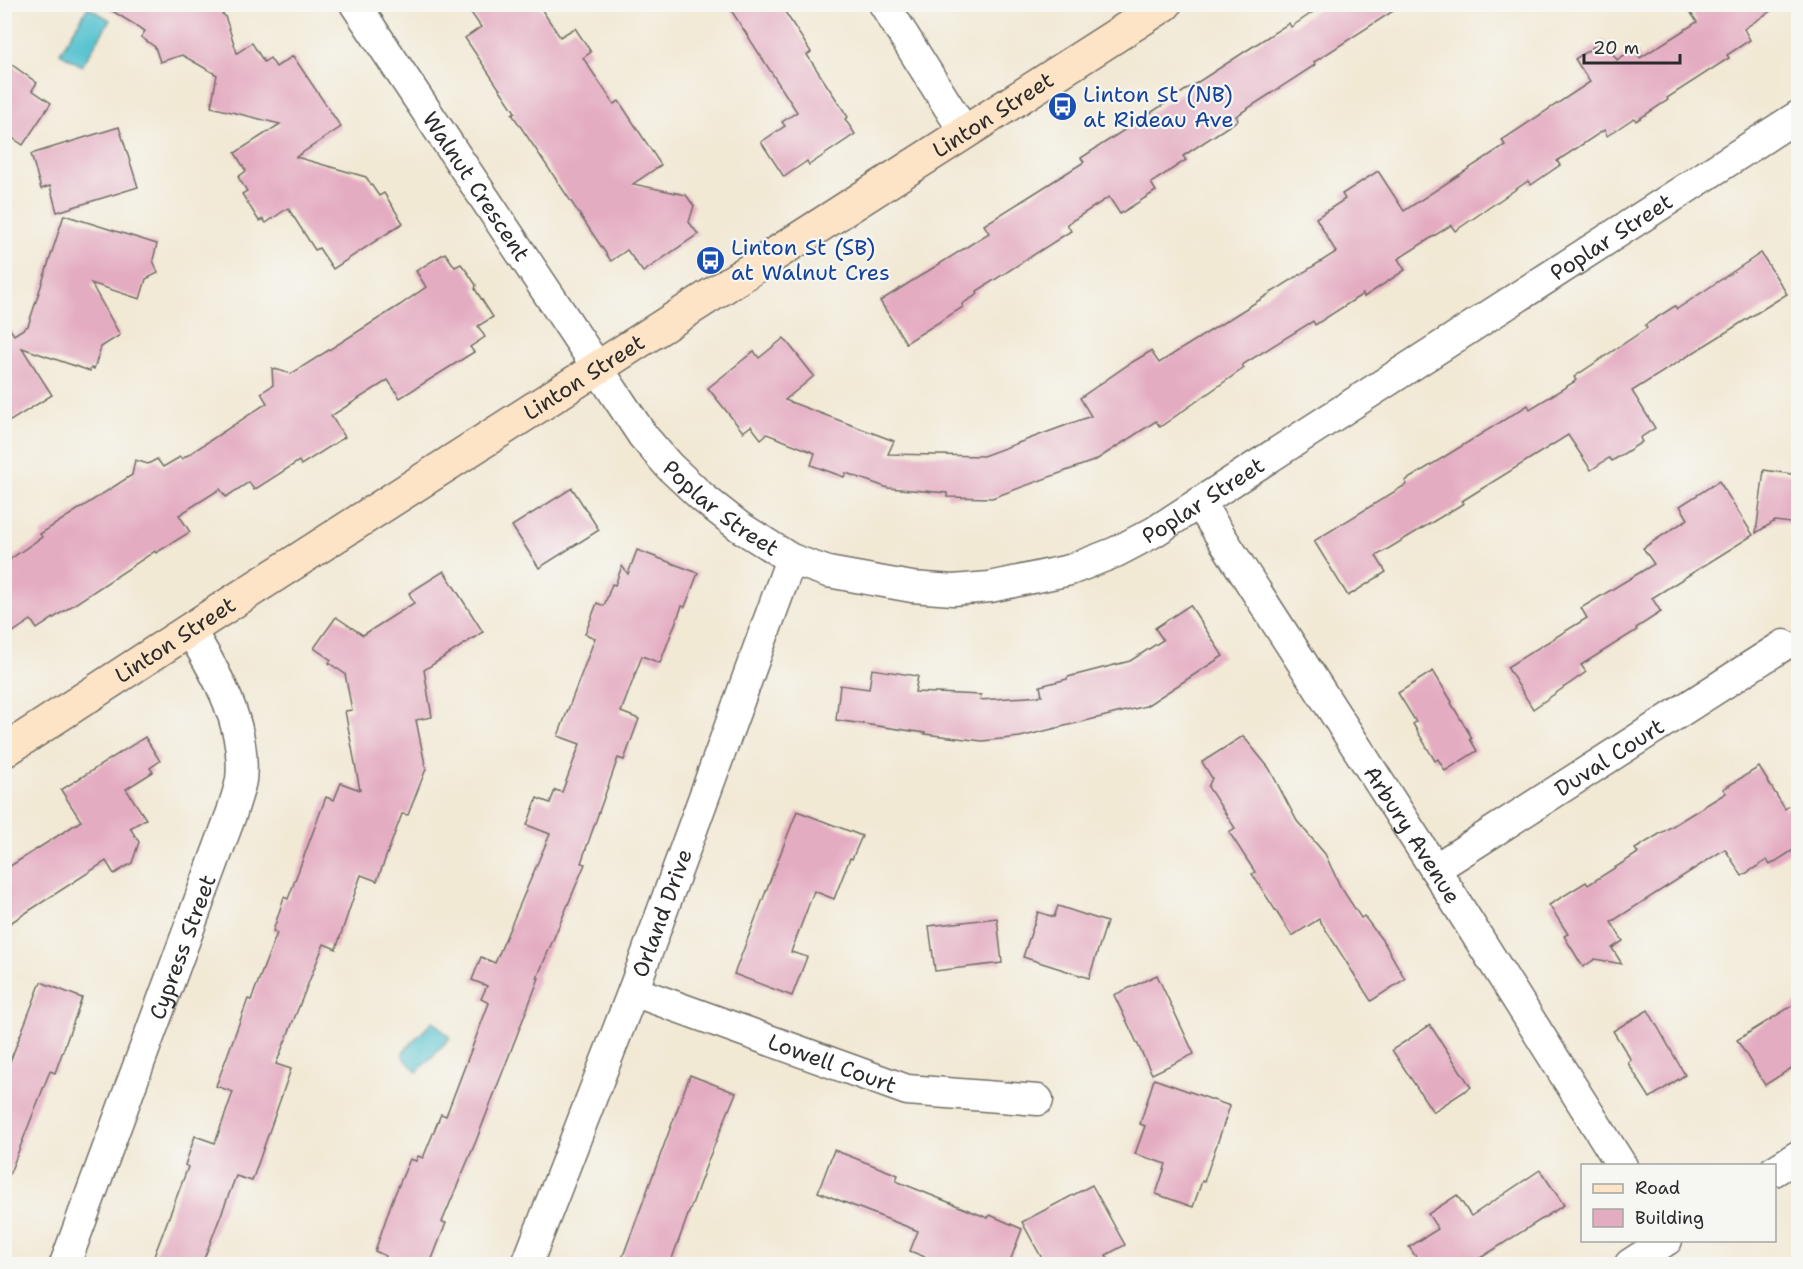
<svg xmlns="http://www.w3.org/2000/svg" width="1803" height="1269" viewBox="0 0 1803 1269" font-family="'Shantell Sans',sans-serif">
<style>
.water{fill:#57c3d0;stroke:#41777e;stroke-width:1.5}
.building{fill:#e4acc1}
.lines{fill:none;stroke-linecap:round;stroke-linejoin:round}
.street-casing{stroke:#716e66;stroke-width:33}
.secondary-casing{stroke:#716e66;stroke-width:36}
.street{stroke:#fff;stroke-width:30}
.secondary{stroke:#fee4c6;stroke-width:33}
.labels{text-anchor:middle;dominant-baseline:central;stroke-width:4.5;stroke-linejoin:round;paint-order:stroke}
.transit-label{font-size:22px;fill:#164399;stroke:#f6f6f2;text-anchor:start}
.street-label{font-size:22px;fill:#2b2b2b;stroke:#f6f6f2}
</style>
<rect width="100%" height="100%" fill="#f6f6f2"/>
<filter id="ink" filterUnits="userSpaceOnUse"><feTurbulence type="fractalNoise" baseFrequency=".0167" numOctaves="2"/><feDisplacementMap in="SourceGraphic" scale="12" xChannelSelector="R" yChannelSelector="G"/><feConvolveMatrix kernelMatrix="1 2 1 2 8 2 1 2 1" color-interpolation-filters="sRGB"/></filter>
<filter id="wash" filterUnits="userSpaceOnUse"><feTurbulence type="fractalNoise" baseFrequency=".008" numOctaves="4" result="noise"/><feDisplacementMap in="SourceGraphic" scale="24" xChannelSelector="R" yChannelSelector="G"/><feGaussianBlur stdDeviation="1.35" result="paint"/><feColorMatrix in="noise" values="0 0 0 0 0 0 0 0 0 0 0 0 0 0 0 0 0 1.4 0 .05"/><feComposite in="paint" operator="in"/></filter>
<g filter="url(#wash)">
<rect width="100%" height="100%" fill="#f2e9d5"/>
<g class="water">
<path d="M88 7 110 20 82 66 60 53Z"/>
<path d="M433 1021 450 1038 417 1072 403 1057V1052Z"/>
</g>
<g id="blocks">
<g class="building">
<path d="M101 4H207L225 16 237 53 252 43 264 62 270 58 276 67 293 56 341 127 296 157 366 177 379 196 384 193 403 223 333 269 319 248 315 250 288 208 266 223 263 219 259 221 242 194 247 191 238 177 246 171 235 153 280 124 211 107 217 75 182 55 160 62 155 47 141 37 145 31Z"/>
<path d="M465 4H538L560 37 575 28 591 52 583 58 614 104 619 101 661 165 633 184 686 195 694 206 689 222 698 234 643 272 627 250 611 261 512 114 515 112 465 38 481 27Z"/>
<path d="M727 4H780L811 52 807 55 848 117 845 119 855 134 809 165 807 161 784 177 761 142 785 126 782 122 797 112Z"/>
<path d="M1325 4H1404L1314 62 1315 65 1236 116 1238 120 1183 156 1186 160 1151 183 1156 191 1120 214 1109 197 1067 224 1071 231 977 291 978 294 962 304 963 307 906 343 880 301 989 233 984 225 1084 162 1081 158 1289 23 1291 27Z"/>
<path d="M1685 4H1781L1744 29 1750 40 1727 55 1729 58 1667 98 1668 100 1636 121 1634 118 1607 136 1604 130 1557 161 1560 165 1531 185 1528 181 1455 231 1451 225 1398 259 1405 270 1364 297 1363 294 1315 325 1313 321 1242 365 1244 368 1160 427 1156 421 1096 460 992 498 947 497V493L888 488 846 473 844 477 811 465 815 453 767 434 761 439 751 426 743 432 708 388 754 351 759 358 784 338 814 376 785 400 894 441 888 454 983 456 1091 416 1080 398 1129 364 1151 351 1159 363 1336 252 1316 218 1345 199 1342 194 1378 171 1404 211 1505 145 1502 140 1590 82 1575 59 1604 40 1617 60 1634 49 1640 58 1697 22Z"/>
<path d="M4 59 37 83 32 90 51 103 23 145 4 132Z"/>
<path d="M119 127 138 187 57 212 50 186 41 189 31 154Z"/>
<path d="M64 215 157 244 153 260 158 273 146 279 140 299 91 283 120 335 101 347 94 369 91 368 90 371 22 348 52 395 4 425V320L14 335 28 326Z"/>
<path d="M445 253 455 267 461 264 468 273 476 285 475 289 493 317 478 326 485 337 470 347 474 352 400 398 388 380 331 416 345 437 301 465 299 461 254 490 249 482 226 497 220 489 179 515 190 532 156 553 155 551 37 629 31 620 4 638V569L8 566 9 560 42 537 40 534 132 475 135 460 148 464 157 459 163 467 180 457 182 459 267 403 261 393 273 385 272 368 291 374 400 305 426 287 416 271Z"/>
<path d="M1761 253 1787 294 1632 391 1655 428 1640 438 1642 442 1612 461 1609 458 1591 470 1568 435 1462 501 1464 503 1376 556 1386 572 1348 596 1314 541 1407 484 1405 481 1528 405 1530 409 1574 382 1576 380 1574 377 1647 328 1645 325 1675 306 1677 309Z"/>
<path d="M1764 470 1798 475V524L1775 521 1756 533Z"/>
<path d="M1719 481 1753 535 1652 598 1661 612 1636 628 1637 630 1581 665 1586 672 1533 709 1507 667 1587 618 1581 608 1654 564 1643 548 1688 519 1680 506Z"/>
<path d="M572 488 599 530 539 568 512 526Z"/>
<path d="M637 550 698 573 685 607 682 606 660 663 642 656 621 712 639 719 624 760 618 758 581 863 585 864 537 978H539L476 1141 442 1222 446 1223 430 1264H382L386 1256 375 1251 392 1201 410 1159 416 1161 418 1156 423 1158 441 1114 446 1116 489 1003 481 999 487 986 472 980 481 957 495 963 550 834 527 825 537 798 550 803 555 790 562 792 580 744 558 736 595 638 585 634 597 603 604 606 612 584 615 585 622 566 628 574Z"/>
<path d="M444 571 483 632 424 670 432 717 416 720 426 769 408 815 402 814 377 881 361 875 336 949 324 944 276 1064 291 1069 252 1181 236 1176 202 1264H151L188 1167 185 1165 195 1136 215 1143 233 1092 216 1086 248 999 251 1000 277 933 273 931 284 897 288 899 326 797 334 800 341 783 360 790 345 711 352 710 345 674 329 663 331 660 314 648 336 617 363 635 414 603 409 593Z"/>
<path d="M1190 605 1223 656 1146 706 1020 737 982 741 925 734V733L836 720 840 685 869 689 872 669 918 676 915 692 981 695 980 700 1042 696 1040 686 1067 679 1068 677 1130 661 1163 640 1155 628Z"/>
<path d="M1433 671 1452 702 1451 703 1472 738 1470 739 1477 751 1445 771 1438 759 1435 761 1413 724 1416 722 1398 693Z"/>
<path d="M1243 736 1269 768 1297 821 1325 854 1340 886 1361 918 1364 916 1385 944 1405 979 1371 1001 1319 919 1292 936 1252 874 1255 872 1229 832 1235 828 1208 787 1212 778 1202 762Z"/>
<path d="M145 737 160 761 150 768 153 772 126 789 146 819 130 828 139 842 132 863 114 874 106 861 4 927V870L81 821 61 790Z"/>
<path d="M1759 767 1785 809 1798 800V847L1770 865 1767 860 1742 876 1725 849 1611 922 1623 941 1612 948 1622 964 1595 959 1583 967 1564 936 1568 934 1549 905 1586 882 1588 885 1638 853 1635 849 1726 793 1723 789Z"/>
<path d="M797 811 862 836 852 859 850 858 834 899 814 891 791 952 807 957 792 996 734 974Z"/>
<path d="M1058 906 1107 922 1089 978 1023 957 1038 912 1054 917Z"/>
<path d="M997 918 1002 963 935 971 929 926Z"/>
<path d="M1157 975 1194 1054 1152 1074 1114 995Z"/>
<path d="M41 982 82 998 55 1073 50 1071 6 1183 4 1077Z"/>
<path d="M1798 1002V1064L1765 1085 1737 1040Z"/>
<path d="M1648 1010 1685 1075 1650 1098 1628 1063 1631 1060 1613 1031Z"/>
<path d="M1430 1025 1471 1087 1433 1112 1392 1050Z"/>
<path d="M690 1075 736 1093 709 1158 670 1264H620Z"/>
<path d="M1154 1079 1230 1106 1204 1182 1202 1181 1193 1207 1156 1194 1166 1164 1135 1154 1145 1126 1140 1124Z"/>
<path d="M834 1150 898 1175 896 1181 988 1218 990 1215 1022 1229 1009 1264H943L910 1251 918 1231 818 1192Z"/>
<path d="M1540 1170 1564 1205 1471 1264H1421L1409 1247 1438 1229 1428 1214 1457 1195 1471 1216Z"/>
<path d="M1092 1185 1125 1245 1106 1255 1111 1264H1045L1022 1222Z"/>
</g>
</g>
</g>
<g filter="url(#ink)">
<use href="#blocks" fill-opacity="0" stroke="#716e66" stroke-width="1.5"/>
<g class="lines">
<defs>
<g id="street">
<path id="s1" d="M355 4 643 436 669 466 703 498 740 527 791 559 828 572 912 587 953 590 990 587 1070 570 1116 552 1154 532 1798 116"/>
<path d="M884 4 965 133"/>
<path id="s2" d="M1200 504 1435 869 1622 1166"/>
<path id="s3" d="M1435 869 1784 645"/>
<path id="s4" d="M633 991 907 1090 1038 1100"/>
<path d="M1774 1171 1798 1156"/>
<path id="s5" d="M65 1264 232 812C235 801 239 791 241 780 247 726 217 674 190 630"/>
<path id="s6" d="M527 1264 633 991 791 559"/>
<path d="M1630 1264 1667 1240"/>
</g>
<g id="secondary">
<path id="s7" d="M4 751 214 614 1165 4"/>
</g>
</defs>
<use href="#street" class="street-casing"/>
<use href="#secondary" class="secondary-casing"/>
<use href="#street" class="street"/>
<use href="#secondary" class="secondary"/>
</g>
</g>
<defs>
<symbol id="bus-disc" viewBox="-11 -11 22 22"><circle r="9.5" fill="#1a4fb4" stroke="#f6f6f2"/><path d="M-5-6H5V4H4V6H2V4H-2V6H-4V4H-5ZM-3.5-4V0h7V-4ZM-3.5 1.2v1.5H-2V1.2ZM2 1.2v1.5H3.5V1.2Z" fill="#fff"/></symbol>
</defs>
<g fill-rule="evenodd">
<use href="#bus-disc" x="1046" y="90" width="33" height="33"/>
<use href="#bus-disc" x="694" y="244" width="33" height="33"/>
</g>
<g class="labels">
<g class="transit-label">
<text x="1083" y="94">Linton St (NB)<tspan x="1083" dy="25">at Rideau Ave</tspan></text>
<text x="731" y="247">Linton St (SB)<tspan x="731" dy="25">at Walnut Cres</tspan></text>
</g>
<g class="street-label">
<text stroke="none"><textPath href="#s7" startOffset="1176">Linton Street</textPath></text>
<text stroke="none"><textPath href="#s1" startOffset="219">Walnut Crescent</textPath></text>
<text stroke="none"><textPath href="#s1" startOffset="1634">Poplar Street</textPath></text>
<text stroke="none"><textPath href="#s7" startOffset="690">Linton Street</textPath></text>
<text stroke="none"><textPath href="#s1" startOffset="1148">Poplar Street</textPath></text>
<text stroke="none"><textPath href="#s1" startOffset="626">Poplar Street</textPath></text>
<text stroke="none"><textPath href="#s7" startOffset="204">Linton Street</textPath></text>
<text stroke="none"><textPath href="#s3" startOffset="207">Duval Court</textPath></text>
<text stroke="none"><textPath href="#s2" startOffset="393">Arbury Avenue</textPath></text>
<text stroke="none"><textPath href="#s6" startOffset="376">Orland Drive</textPath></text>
<text stroke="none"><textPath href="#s5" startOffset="338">Cypress Street</textPath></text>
<text stroke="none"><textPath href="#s4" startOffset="212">Lowell Court</textPath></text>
</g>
</g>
<rect width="1803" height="1269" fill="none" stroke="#f6f6f2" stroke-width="24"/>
<rect x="1581" y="1164" width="195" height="78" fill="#f6f6f2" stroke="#a5a5a2" stroke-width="1.5"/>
<rect x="1593" y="1184" width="30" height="9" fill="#fee4c6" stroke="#a5a5a2" stroke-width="1.5"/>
<text x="1635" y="1194" font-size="18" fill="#2b2b2b">Road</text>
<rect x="1593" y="1209" width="30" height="18" fill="#e4acc1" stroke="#a5a5a2" stroke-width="1.5"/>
<text x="1635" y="1224" font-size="18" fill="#2b2b2b">Building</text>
<path d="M1584 54v9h96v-9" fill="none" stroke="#2b2b2b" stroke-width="3"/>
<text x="1593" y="54" font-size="18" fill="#2b2b2b" stroke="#f6f6f2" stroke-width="4.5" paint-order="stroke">20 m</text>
</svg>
